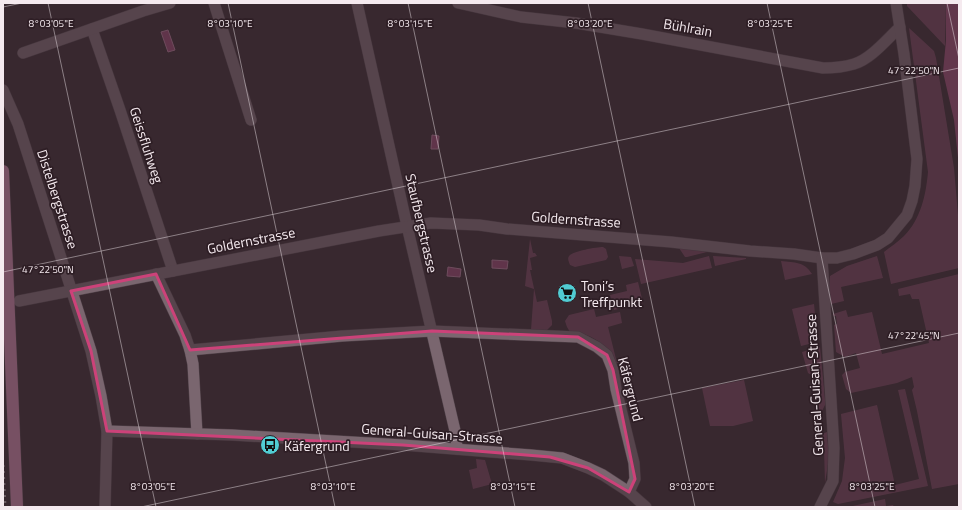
<svg xmlns="http://www.w3.org/2000/svg" width="962" height="510" viewBox="0 0 962 510" font-family="'Titillium Web',sans-serif">
<style>
.green{fill:#704258}
.forest{fill:#95496f}
.water{fill:#90446b;stroke:#ae7693}
.lines{fill:none;stroke-linecap:round;stroke-linejoin:round}
.street-casing{stroke:#52444b;stroke-width:12}
.primary-casing{stroke:#52444b;stroke-width:13}
.street{stroke:#7a666f;stroke-width:11}
.primary{stroke:#c482a2;stroke-width:12}
.rail{stroke:#ac9fa5;stroke-width:3;stroke-dasharray:2 4;stroke-linecap:butt}
.marked{fill:none;stroke:#cc4279;stroke-width:3;stroke-linejoin:round}
.ticks{fill:none;stroke:#f5eaef;stroke-width:1;stroke-opacity:0.45}
.labels{text-anchor:middle;dominant-baseline:central;stroke-width:3.5;stroke-linejoin:round;paint-order:stroke}
.street-label{font-size:14px;fill:#f5eaef;stroke:#2e1e25}
.poi-label{font-size:14px;fill:#f5eaef;stroke:#2e1e25;text-anchor:start}
.ticks-label{font-size:10px;text-anchor:middle;fill:#f5eaef;stroke:#2e1e25;stroke-width:3.5;stroke-linejoin:round;paint-order:stroke}
</style>
<rect width="100%" height="100%" fill="#38282f"/>
<g class="green">
<path d="M907 3H946L945 46 907 6Z"/>
<path d="M909 28 934 51 936 58 954 168 959 227V268L891 284 884 252C890 247 898 242 904 236 921 219 926 194 928 172Z"/>
<path d="M530 239 533 253H535L537 256 530 258 532 270H530L537 302 547 300 552 321V325L546 331 531 330 534 289 525 286Z"/>
<path d="M603 247 606 249 608 257 606 260 575 267 570 265C569 262 567 259 569 256 573 251 597 247 603 247Z"/>
<path d="M679 248 709 250 707 252 687 257H685Z"/>
<path d="M619 256 631 257 634 266 622 269Z"/>
<path d="M709 256 712 268 641 284 635 259 683 263Z"/>
<path d="M713 256 746 258V259L715 266Z"/>
<path d="M877 256 883 278 841 287 844 301 831 304 829 285 830 276 847 266Z"/>
<path d="M781 261C795 263 804 261 812 274L785 280Z"/>
<path d="M959 274V484L932 489 917 411 912 390 914 387 912 377 897 383 851 393 846 389 842 375 845 372 860 368 856 353 845 357 836 352 834 325 837 324 836 316H834L833 314 846 310 848 317 872 312 882 354 929 343 919 299H912L910 294 899 296 898 289Z"/>
<path d="M638 282 643 303 614 310 610 295 627 291 626 285Z"/>
<path d="M814 304 817 334 813 336V343L801 346 792 309Z"/>
<path d="M594 309 596 317 620 312 622 323 608 327 616 359 625 357V361L620 363H616C606 344 592 333 570 332L567 327 565 321 569 315Z"/>
<path d="M820 347 825 399V405L821 413 817 414 811 384 813 376 808 373 802 352Z"/>
<path d="M744 380 753 421 733 426H710L702 388Z"/>
<path d="M905 389 928 486 838 504 833 502 842 481 845 458 841 414 877 405 895 485 919 479 898 390Z"/>
<path d="M827 432 829 458 825 483 824 449 822 434Z"/>
<path d="M476 459 485 460 492 484 473 489 469 470 477 468Z"/>
<path d="M885 499 886 506 893 505 894 507H848Z"/>
</g>
<path class="forest" d="M946 3H959V167L954 120 943 72 946 40Z"/>
<g class="water">
<path d="M168 30 175 50 168 52 161 32Z"/>
<path d="M432 135 439 136 438 149H431Z"/>
<path d="M492 260 508 261 507 269 492 268Z"/>
<path d="M448 267 461 269 460 277 447 276Z"/>
</g>
<g class="lines">
<defs>
<g id="street">
<path d="M214 3 251 120"/>
<path d="M357 3 407 226 456 435 457 449"/>
<path d="M458 3 521 17 576 23 642 34 823 68C834 68 844 67 854 64 871 59 887 39 900 27"/>
<path d="M92 29 120 110 173 271"/>
<path d="M23 53 143 11 170 3"/>
<path d="M3 90 18 124 91 351 101 396 107 431 105 507"/>
<path d="M156 274 185 335 190 350 193 364 197 434"/>
<path d="M19 301 379 231 431 223 479 225 507 229 671 242 750 251 794 254 822 258H837L853 254 877 245 888 238 907 215 912 201 915 186 917 159 904 54 896 3"/>
<path d="M190 350 342 336 432 331 578 337 597 347 607 355 613 370 616 389 634 463 635 479 629 492"/>
<path d="M107 431 232 435 403 445 531 455 562 458 588 468 603 475 629 492 646 507"/>
<path d="M820 507 833 481 834 448 822 258"/>
</g>
<path id="primary" d="M3 171 17 507"/>
</defs>
<use href="#street" class="street-casing"/>
<use href="#primary" class="primary-casing"/>
<use href="#street" class="street"/>
<use href="#primary" class="primary"/>
<path class="rail" d="M3 465 5 507"/>
</g>
<path d="M0 0H962V510H0ZM156 274 190 350 432 331 578 337 607 355 613 370 635 479 629 492 588 468 550 457 403 445 107 431 91 351 71 291Z" fill="#38282f" fill-opacity=".55" fill-rule="evenodd"/>
<path class="marked" d="M156 274 190 350 432 331 578 337 607 355 613 370 635 479 629 492 588 468 550 457 403 445 107 431 91 351 71 291Z"/>
<path class="ticks" d="M48 3 156 507M228 3 335 507M408 3 515 507M588 3 695 507M767 3 875 507M947 3 959 59M3 7 22 3M3 272 959 68M141 507 959 333"/>
<defs>
<symbol id="supermarket-disc" viewBox="-11 -11 22 22"><circle r="9.5" fill="#51ccd3" stroke="#2e1e25"/><path d="M-6-5.5h2.5l.6 2H6L4.5 2H-2.5L-4.4-4H-6ZM-1.5 3.2a1.3 1.3 0 1 0 .1 0ZM3 3.2a1.3 1.3 0 1 0 .1 0Z" fill="#111"/></symbol>
<symbol id="bus-disc" viewBox="-11 -11 22 22"><circle r="9.5" fill="#51ccd3" stroke="#2e1e25"/><path d="M-5-6H5V4H4V6H2V4H-2V6H-4V4H-5ZM-3.5-4V0h7V-4ZM-3.5 1.2v1.5H-2V1.2ZM2 1.2v1.5H3.5V1.2Z" fill="#111"/></symbol>
</defs>
<g fill-rule="evenodd">
<use href="#supermarket-disc" x="556" y="282" width="22" height="22"/>
<use href="#bus-disc" x="259" y="434" width="22" height="22"/>
</g>
<g class="labels">
<g class="street-label">
<text transform="translate(688 27) rotate(10)">Bühlrain</text>
<text transform="translate(147 145) rotate(72)">Geissfluhweg</text>
<text transform="translate(58 199) rotate(72)">Distelbergstrasse</text>
<text transform="translate(576 219) rotate(4)">Goldernstrasse</text>
<text transform="translate(422 223) rotate(77)">Staufbergstrasse</text>
<text transform="translate(251 240) rotate(-11)">Goldernstrasse</text>
<text transform="translate(814 385) rotate(-93)">General-Guisan-Strasse</text>
<text transform="translate(631 389) rotate(76)">Käfergrund</text>
<text transform="translate(432 433) rotate(4)">General-Guisan-Strasse</text>
</g>
<g class="poi-label">
<text x="581" y="285">Toni’s<tspan x="581" dy="16">Treffpunkt</tspan></text>
<text x="284" y="445">Käfergrund</text>
</g>
</g>
<g class="ticks-label">
<text x="51" y="27">8°03'05"E</text>
<text x="230" y="27">8°03'10"E</text>
<text x="410" y="27">8°03'15"E</text>
<text x="590" y="27">8°03'20"E</text>
<text x="770" y="27">8°03'25"E</text>
<text x="914" y="74">47°22'50"N</text>
<text x="48" y="273">47°22'50"N</text>
<text x="914" y="339">47°22'45"N</text>
<text x="153" y="490">8°03'05"E</text>
<text x="333" y="490">8°03'10"E</text>
<text x="513" y="490">8°03'15"E</text>
<text x="692" y="490">8°03'20"E</text>
<text x="872" y="490">8°03'25"E</text>
</g>
<rect width="962" height="510" fill="none" stroke="#f5eaef" stroke-width="8"/>
</svg>
